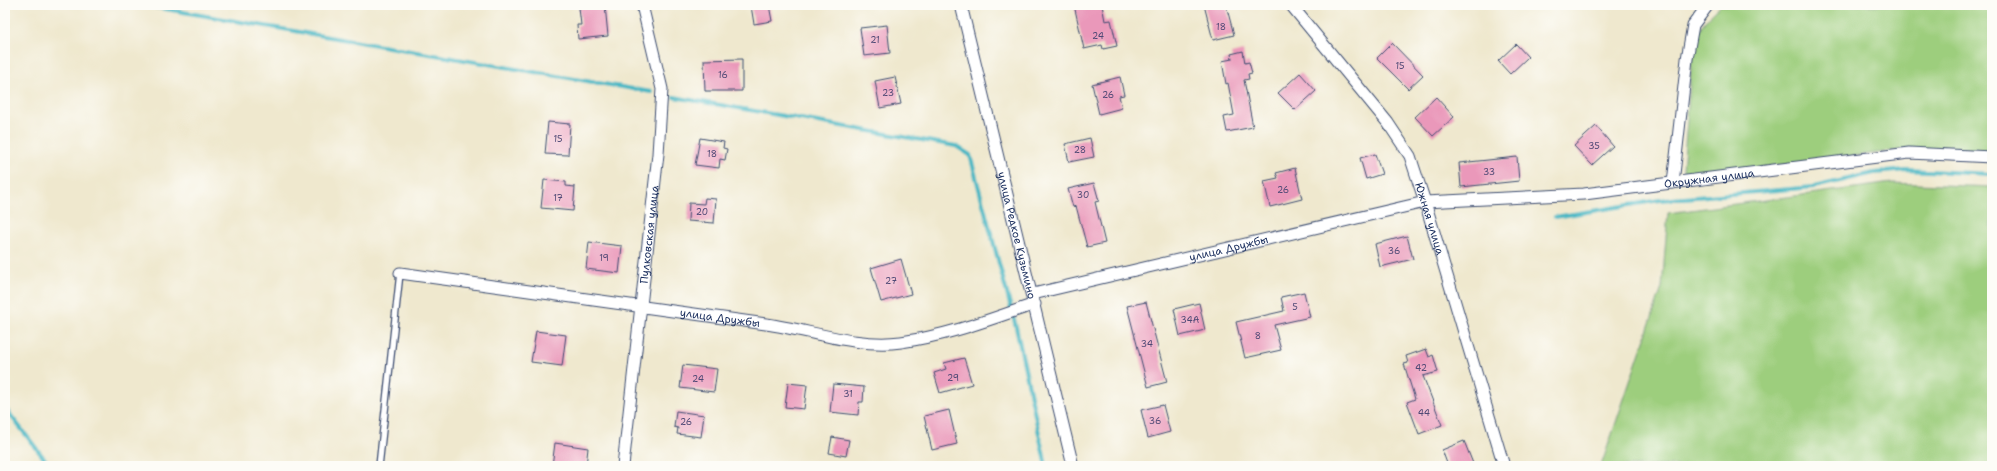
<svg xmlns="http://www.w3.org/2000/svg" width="1997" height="471" viewBox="0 0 1997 471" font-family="'Shantell Sans',sans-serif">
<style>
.green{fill:#9dce7d;stroke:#5c7e6e}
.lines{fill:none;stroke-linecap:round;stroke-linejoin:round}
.stream{stroke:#49b7c4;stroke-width:4}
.building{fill:#ea98ba}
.service-casing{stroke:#3b4b6f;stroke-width:8}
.minor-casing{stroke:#3b4b6f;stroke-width:13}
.service{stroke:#fff;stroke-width:5.5}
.minor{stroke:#fff;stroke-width:11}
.labels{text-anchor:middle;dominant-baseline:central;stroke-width:3;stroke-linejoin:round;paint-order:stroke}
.number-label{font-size:9px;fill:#4f4975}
.street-label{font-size:11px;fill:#1b2f5e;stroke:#fdfcf7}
</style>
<rect width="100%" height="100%" fill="#fdfcf7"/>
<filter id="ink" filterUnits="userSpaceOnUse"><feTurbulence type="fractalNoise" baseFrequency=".025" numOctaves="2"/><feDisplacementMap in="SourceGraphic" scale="8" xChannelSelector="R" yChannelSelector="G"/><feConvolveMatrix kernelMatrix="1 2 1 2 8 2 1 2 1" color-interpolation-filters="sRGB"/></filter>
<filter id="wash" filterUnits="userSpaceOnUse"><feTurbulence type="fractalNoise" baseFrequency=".012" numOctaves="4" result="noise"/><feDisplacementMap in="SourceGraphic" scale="16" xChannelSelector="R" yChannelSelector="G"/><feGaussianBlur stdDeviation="0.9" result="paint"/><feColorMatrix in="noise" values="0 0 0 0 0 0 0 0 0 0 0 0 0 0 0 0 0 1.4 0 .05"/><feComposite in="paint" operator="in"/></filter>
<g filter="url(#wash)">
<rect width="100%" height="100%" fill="#efe8ce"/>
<g class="green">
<path d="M1721 5H1992V152L1909 149 1694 176 1688 175 1683 170 1693 45 1703 24 1711 14Z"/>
<path d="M1892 183 1992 187V466H1601L1662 288 1668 213Z"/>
</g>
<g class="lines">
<g class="stream">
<path d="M142 5 651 92"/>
<path d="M674 97 956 146 970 155 1016 327 1046 466"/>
<path d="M1555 217 1660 200 1814 187 1874 173 1906 170 1992 174"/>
<path d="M5 408 50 466"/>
</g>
</g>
<g id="blocks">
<g class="building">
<path d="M605 5 608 36 578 39 577 25H581L579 8Z"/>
<path d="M758 5H769L772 21 754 24 751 6Z"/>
<path d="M1074 5H1102L1105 21 1111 20 1117 46 1103 49 1102 45 1084 49Z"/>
<path d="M1204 5H1226L1234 35 1213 40Z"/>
<path d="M887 25 890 53 864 56 860 28Z"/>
<path d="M1392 43 1423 75 1408 89 1377 58Z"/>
<path d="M1516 44 1528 57 1510 74 1498 61Z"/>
<path d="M1243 51 1245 63 1249 62 1252 73 1248 74 1249 79 1244 80 1253 127 1227 132 1224 117 1234 115 1228 83 1226 84 1222 61 1232 59 1231 54Z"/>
<path d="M742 59V91H705L704 60Z"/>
<path d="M1300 73 1316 91 1295 110 1278 93Z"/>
<path d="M895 77 901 104 880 108 875 81Z"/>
<path d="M1120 77 1124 95 1119 96 1122 108 1099 114 1092 84Z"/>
<path d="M1436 97 1454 117 1433 136 1415 117Z"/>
<path d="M548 122 570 124 568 155 545 154Z"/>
<path d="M1596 126 1613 146 1592 165 1574 146Z"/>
<path d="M700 138 724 142 723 148 727 149 725 160 720 159 719 168 695 165Z"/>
<path d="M1090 138 1094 157 1069 162 1065 144Z"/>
<path d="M1375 154 1382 174 1366 179 1360 158Z"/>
<path d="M1517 157 1519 181 1461 187 1459 163Z"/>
<path d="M1295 168 1302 199 1270 207 1264 181 1278 178 1276 173Z"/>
<path d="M544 180 566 182V186L575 187 573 211 541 208Z"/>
<path d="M1094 183 1099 201 1095 202 1105 243 1087 247 1076 206 1073 207 1068 189Z"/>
<path d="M705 198 716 199 714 223 688 221 689 203 704 204Z"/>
<path d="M1407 236 1413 259 1380 267 1375 244Z"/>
<path d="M589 242 622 246 619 273 586 269Z"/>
<path d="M901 259 911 294 881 302 871 268Z"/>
<path d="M1304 292 1310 317 1274 325 1281 350 1245 358 1236 322 1284 311 1281 297Z"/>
<path d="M1146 302 1167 382 1148 387 1127 306Z"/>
<path d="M1199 303 1205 330 1180 336 1174 309Z"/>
<path d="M536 331 566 335 562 366 531 362Z"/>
<path d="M1426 349 1429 357 1433 355 1438 372 1423 376 1442 425 1419 434 1407 402 1415 399 1404 364 1408 363 1406 356Z"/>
<path d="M964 358 972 384 940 393 934 373 946 369 944 363Z"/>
<path d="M683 365 717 369 714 392 680 388Z"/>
<path d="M788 383 807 385 804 409 785 407Z"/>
<path d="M833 384 864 387 863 402H859L858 415 830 412Z"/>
<path d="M1163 405 1170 432 1148 438 1141 410Z"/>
<path d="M949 410 957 444 932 450 924 416Z"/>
<path d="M676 411 704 415 701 437 677 434 678 428 674 427Z"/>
<path d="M832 437 849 440 846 456 829 453Z"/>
<path d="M1464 441 1474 466H1448L1442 450Z"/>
<path d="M555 443 588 448 586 466H552Z"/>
</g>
</g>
</g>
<g filter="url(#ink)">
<use href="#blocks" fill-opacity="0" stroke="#3b4b6f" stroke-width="1"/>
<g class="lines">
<defs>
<path id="service" d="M379 466 400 273"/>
<g id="minor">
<path id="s1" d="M961 5 1073 466"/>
<path id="s2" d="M1291 5 1388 123 1410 156 1425 202 1504 466"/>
<path d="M1673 183 1687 59 1693 25 1708 5"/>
<path id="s3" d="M400 273C522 290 644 307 766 324 810 330 856 348 901 342 947 336 991 319 1035 304"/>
<path id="s4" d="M1033 294 1425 202 1584 194 1909 153 1992 157"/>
<path id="s5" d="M623 466 658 154 662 89 642 5"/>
</g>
</defs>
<use href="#service" class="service-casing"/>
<use href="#minor" class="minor-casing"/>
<use href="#service" class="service"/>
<use href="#minor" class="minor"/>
</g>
</g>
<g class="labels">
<g class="number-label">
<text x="1221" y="27">18</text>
<text x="1098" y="36">24</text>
<text x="875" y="40">21</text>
<text x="1400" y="66">15</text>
<text x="723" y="75">16</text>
<text x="888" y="93">23</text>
<text x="1108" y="95">26</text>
<text x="558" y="139">15</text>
<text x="1594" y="146">35</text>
<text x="1080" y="150">28</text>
<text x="712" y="154">18</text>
<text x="1489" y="172">33</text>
<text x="1283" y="190">26</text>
<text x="1083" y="195">30</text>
<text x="558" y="198">17</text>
<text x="702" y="212">20</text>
<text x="1394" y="251">36</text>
<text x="604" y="258">19</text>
<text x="891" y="281">27</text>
<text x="1295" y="307">5</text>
<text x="1190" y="320">34А</text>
<text x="1258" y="336">8</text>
<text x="1147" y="344">34</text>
<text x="1421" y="368">42</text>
<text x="953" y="378">29</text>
<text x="698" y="379">24</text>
<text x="848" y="394">31</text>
<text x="1424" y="413">44</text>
<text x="1155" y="421">36</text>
<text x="686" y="422">26</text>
</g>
<g class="street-label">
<text stroke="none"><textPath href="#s4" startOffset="688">Окружная улица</textPath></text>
<text stroke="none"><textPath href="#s2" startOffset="258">Южная улица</textPath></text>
<text stroke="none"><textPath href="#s5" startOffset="233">Пулковская улица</textPath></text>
<text stroke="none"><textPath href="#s1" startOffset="237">улица Редкое Кузьмино</textPath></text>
<text stroke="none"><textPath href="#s4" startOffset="201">улица Дружбы</textPath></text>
<text stroke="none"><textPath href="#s3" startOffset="323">улица Дружбы</textPath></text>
</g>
</g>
<rect width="1997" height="471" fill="none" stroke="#fdfcf7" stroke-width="20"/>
</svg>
